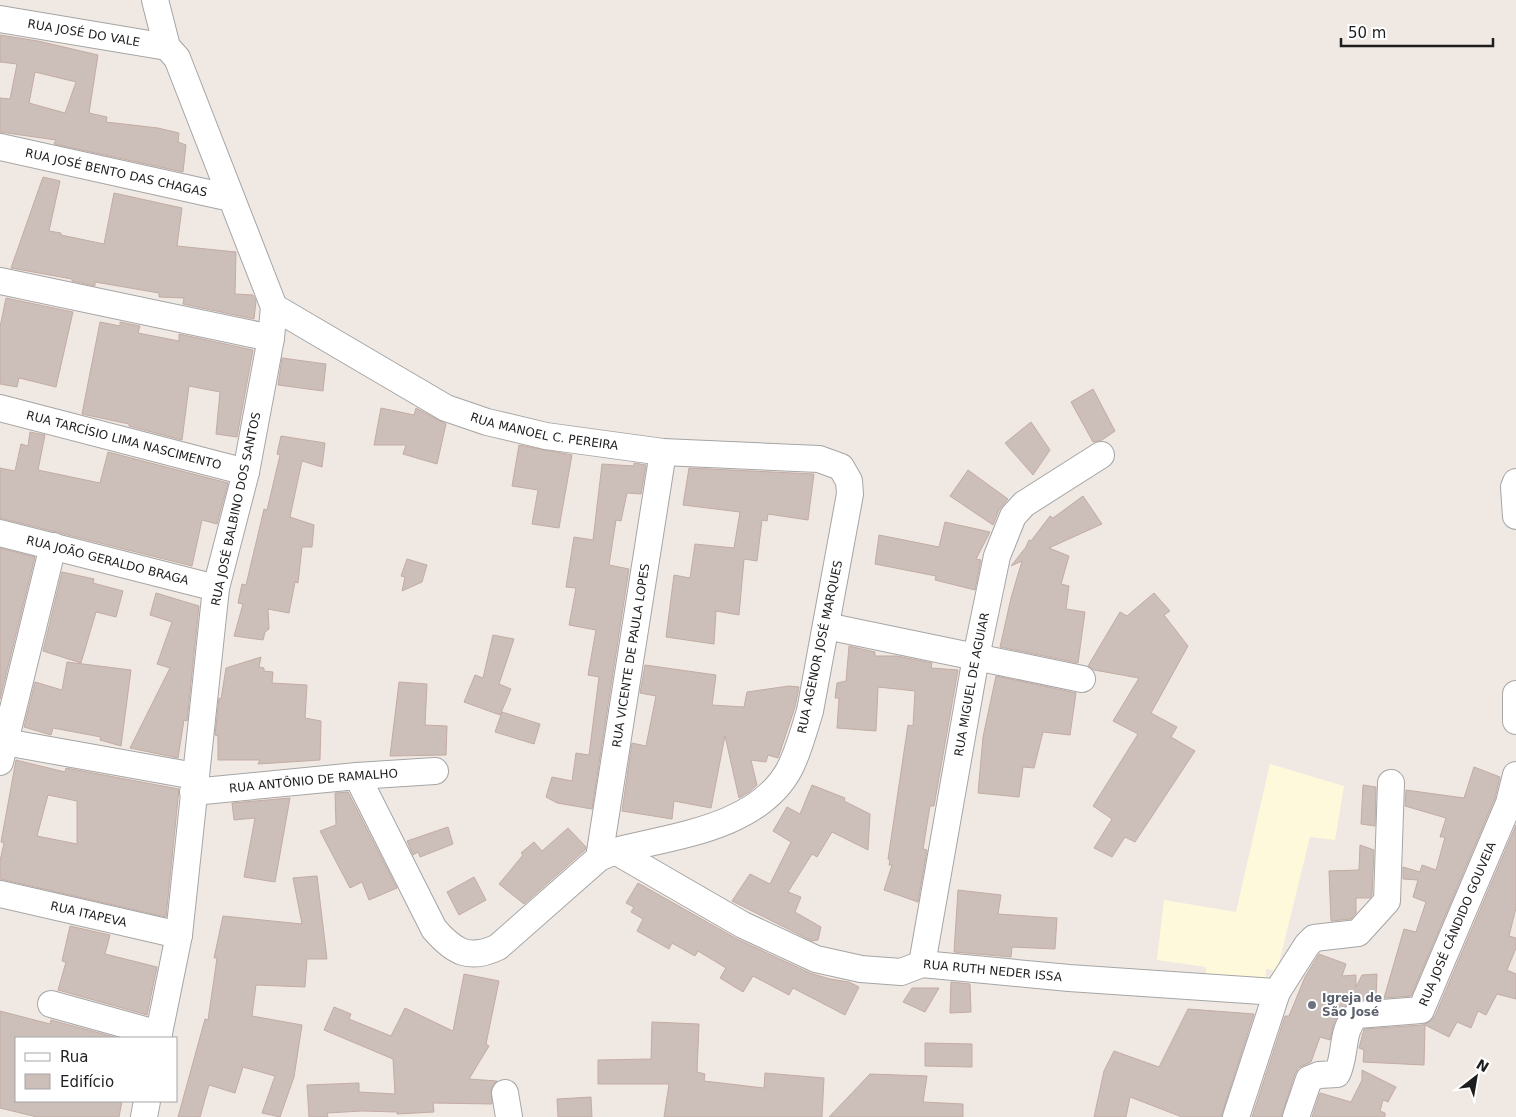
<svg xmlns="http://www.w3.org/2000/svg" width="1516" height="1117" viewBox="0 0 1516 1117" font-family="'DejaVu Sans',sans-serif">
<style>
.education{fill:#fff9dc}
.building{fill:#ccbeb9;stroke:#c3aca4;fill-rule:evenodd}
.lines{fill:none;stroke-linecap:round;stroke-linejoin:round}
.minor-casing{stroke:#a5a5a5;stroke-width:28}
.minor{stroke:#fff;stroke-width:26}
.worship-dot{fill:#6b7280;stroke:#fff;stroke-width:2}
.labels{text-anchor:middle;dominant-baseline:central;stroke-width:4;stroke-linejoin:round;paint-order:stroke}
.street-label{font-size:12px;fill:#1e1e1e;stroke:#fff}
.worship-label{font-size:12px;font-weight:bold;fill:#5b616d;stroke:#fff;text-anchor:start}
</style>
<rect width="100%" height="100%" fill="#f0e9e3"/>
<path class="education" d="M1270 764 1344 786 1335 840 1310 837 1277 971 1266 969 1265 985 1206 981V967L1157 960 1164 900 1236 912Z"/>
<g class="building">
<path d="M0 35 38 41 98 55 89 113 107 117 106 122 158 128 179 133 178 142 186 145 183 172 54 144 56 140 0 132V98L10 99 17 64 0 62ZM35 72 76 82 65 113 29 103Z"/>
<path d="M43 177 60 181 49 231 61 233V235L104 244 114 193 182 208 177 246 236 252 235 294 253 295 256 301 254 319 183 304 184 298 159 297V293L95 282V286L72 281V279L11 268Z"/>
<path d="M6 298 73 312 56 387 19 378 17 387 0 384V327Z"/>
<path d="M100 322 120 326V322L140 326 138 333 179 341V334L253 350 237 437 216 434 220 392 189 386 182 440 129 426V424L82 414Z"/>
<path d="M282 358 326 364 323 391 278 385Z"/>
<path d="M1093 389 1115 431 1102 440 1093 442 1071 402Z"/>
<path d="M381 408 414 415 416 408 446 424 437 464 403 454 406 445H374Z"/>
<path d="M1031 422 1050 450 1033 475 1005 443Z"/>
<path d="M30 432 45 435 38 470 100 483 108 452 228 483 217 524 202 520 192 566 0 518V468L15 471 21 444 28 446Z"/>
<path d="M281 436 325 443 322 467 302 461 290 517 314 525 312 547H302L298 583 295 582 289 613 268 609 269 629 265 632 263 640 234 636 243 604 238 603 242 584 246 585 264 509 267 510 280 455 277 454Z"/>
<path d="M519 445 572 455 559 528 532 524 538 490 512 486Z"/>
<path d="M634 463 646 465 641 494 627 493 621 521 616 520 609 565 629 569 592 809 557 803 546 797 552 777 572 781 576 753 589 755 599 677 588 675 596 630 569 625 576 588 566 587 574 537 593 540 602 464 634 466Z"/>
<path d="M689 468 814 474 808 520 768 514 767 521 762 520 757 561 744 559 739 615 716 611 714 644 666 637 674 575 690 578 695 544 734 548 740 512 683 505Z"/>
<path d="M968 470 1008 499 999 510 993 525 950 496Z"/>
<path d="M1083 496 1102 524 1049 548 1069 556 1061 584 1069 586 1066 609 1085 612 1078 663 1000 647 1011 598 1022 561 1011 566 1026 547 1029 540 1031 541 1050 516 1053 518Z"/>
<path d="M945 522 990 532 976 559 981 560 975 590 935 580 936 576 875 564 879 535 939 547Z"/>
<path d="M0 548 35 557 0 699Z"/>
<path d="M407 559 427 565 422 582 402 591 405 577 401 576Z"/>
<path d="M62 572 94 579 93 583 123 591 116 617 96 612 81 663 43 651Z"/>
<path d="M156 593 199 606 187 721 184 720 178 758 130 748 170 668 157 664 172 622 150 615Z"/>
<path d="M1154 593 1170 611 1164 615 1188 646 1151 713 1177 727 1171 737 1195 751 1135 842 1125 837 1112 857 1094 848 1112 819 1093 806 1138 734 1113 721 1139 678 1094 670 1088 666 1120 612 1127 616Z"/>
<path d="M493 635 514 639 499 684 511 689 500 715 464 702 475 675 483 678Z"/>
<path d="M849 646 875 652V656H897L932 663 931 668 958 670 934 806H930L923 849 927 850 918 902 884 890 892 865H889L890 860 888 859 908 725 913 726 915 691 878 687 876 731 837 728 839 698H835L837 683 846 681Z"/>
<path d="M261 657 259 667 264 668V671L273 672 272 683 307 685 305 718 321 721 320 760 258 764 260 760H218V736L215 735 219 698 221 699 226 668Z"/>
<path d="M67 662 131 670 121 746 100 740 101 737 53 728 51 735 24 727 35 682 62 690Z"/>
<path d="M645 665 716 675 712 705 744 707 747 692 789 686 799 687 795 707 778 758 768 755 766 762 751 760 757 785 749 792 739 798 725 736 711 808 674 801 672 819 622 811 632 743 646 746 656 696 640 693Z"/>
<path d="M996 676 1076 693 1070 735 1043 732 1034 768 1023 767 1019 797 978 793 983 737Z"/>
<path d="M399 682 427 684 425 725 447 726 446 755 390 756Z"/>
<path d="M502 712 540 724 534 744 495 732Z"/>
<path d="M16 760 65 772 66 768 179 789 166 917 0 879V861L4 843 1 842ZM48 795 77 801V844L37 836Z"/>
<path d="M1474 767 1500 777 1495 798 1411 996 1384 998 1404 929 1416 932 1426 902 1413 897 1418 880 1403 879V867L1420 872 1422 865 1436 870 1445 837H1440L1446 818 1405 806 1406 790 1464 798Z"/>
<path d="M812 785 845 798 844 801 870 814 868 850 832 832 817 857 812 854 788 892 801 897 795 912 821 927 818 940 812 941 732 901 750 874 770 884 791 842 773 831 787 807 800 814Z"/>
<path d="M1363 785 1376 787 1375 826 1361 824Z"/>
<path d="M348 792 397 888 369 900 362 882 350 888 320 831 336 825 335 793Z"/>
<path d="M290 798 275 882 244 877 255 818 234 820 232 803Z"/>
<path d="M1516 825V908L1509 936 1516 938V948L1507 970 1516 974V999L1497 994 1486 1015 1478 1011 1471 1028 1457 1022 1449 1037 1425 1025 1424 1065 1363 1062 1364 1050 1359 1048 1364 1029 1422 1025 1429 1022 1435 1016Z"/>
<path d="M448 827 453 844 420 857 418 852 413 855 407 841Z"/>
<path d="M568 828 586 847 585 850 524 904 499 884 523 855 521 853 534 842 542 851Z"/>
<path d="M1360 845 1374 850 1372 895 1370 898H1356V913L1351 919 1331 921 1329 871 1359 870Z"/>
<path d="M317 876 327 959H307L305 987 256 985 252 1016 302 1025 294 1077 280 1117 262 1113 275 1076 243 1067 235 1093 209 1085 200 1117H178L205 1019 208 1020 217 958H214L223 916 302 924 293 878Z"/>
<path d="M474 877 486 900 459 915 447 892Z"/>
<path d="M638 883 737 939 810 973 830 979 849 982 859 987 845 1015 793 988 789 995 753 976 743 992 720 978 726 968 698 951 695 956 672 943 669 949 637 931 643 919 631 912 634 907 626 903Z"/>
<path d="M958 890 1001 895 998 914 1057 918 1055 949 1012 947 1011 957 954 952Z"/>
<path d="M70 926 110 935 105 954 157 967 147 1015 58 990 66 962 62 961Z"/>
<path d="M1319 954 1346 964 1342 976 1356 975V987L1362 975 1377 974 1376 998 1355 1000 1340 1011 1334 1023 1330 1040 1320 1037 1311 1062 1298 1068 1295 1074 1281 1117H1252L1285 1016H1289L1305 977Z"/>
<path d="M464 974 499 981 486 1044 489 1046 469 1079 497 1081 491 1088 492 1104 433 1103 434 1112 397 1114V1112L362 1111 327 1113 328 1117H309L307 1085 359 1083V1092L395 1094 393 1059 324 1030 334 1007 351 1014 349 1019 391 1036 405 1008 453 1031Z"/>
<path d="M951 982 970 984 971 1012 950 1013Z"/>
<path d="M912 988H939L925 1012 903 1002Z"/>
<path d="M1188 1009 1254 1014 1221 1117H1182L1130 1097 1126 1117H1094L1104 1071 1114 1051 1159 1067Z"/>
<path d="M0 1011 50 1024 51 1020 118 1038H16V1101H122L119 1117H37L0 1108Z"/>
<path d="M652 1022 699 1024 697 1072 705 1074 704 1081 764 1088 765 1073 824 1078 822 1117H664L669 1084H598V1060L651 1059Z"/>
<path d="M925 1043 972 1044V1067L925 1066Z"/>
<path d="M1362 1070 1396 1087 1388 1102 1383 1100 1380 1111 1385 1113V1117H1312L1320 1093 1351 1102 1362 1080Z"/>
<path d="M870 1074 927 1076 923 1102 963 1104V1117H829Z"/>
<path d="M591 1097 592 1117H558L557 1099Z"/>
</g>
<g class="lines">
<defs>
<g id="minor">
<path d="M155 0 167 47 177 58 274 307 271 338 246 472 216 588 179 935 158 1038"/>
<path id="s1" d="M0 19 167 47"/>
<path id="s2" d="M0 147 231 198"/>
<path d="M0 281 271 338"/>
<path id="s3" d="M274 307 446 408 487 422 546 436 663 452 819 459 841 467 849 481 850 494 810 711C804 730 799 750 790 768 759 828 673 836 615 851L599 858 498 947C469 961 454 952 434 929L357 776"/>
<path id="s4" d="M0 408 246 472"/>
<path d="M1516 482 1514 487 1516 516"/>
<path id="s5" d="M0 533 216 588"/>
<path d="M826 626 1082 679"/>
<path d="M1516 694V721"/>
<path d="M5 742 195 776"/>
<path d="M0 762 53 546"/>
<path id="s6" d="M193 792 357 776 435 771"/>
<path id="s7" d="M615 851 743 925 816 959 861 969 901 972 922 964 1069 978 1277 992"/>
<path id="s8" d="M599 858 663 452"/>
<path id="s9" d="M0 894 179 935"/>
<path id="s10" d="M922 964 976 657 997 556 1013 516 1024 504 1101 455"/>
<path d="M51 1004 159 1034"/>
<path d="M505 1093 509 1117"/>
<path d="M144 1117 147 1101"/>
<path d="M1236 1117 1277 992 1307 945 1314 938 1358 933 1387 901 1391 783"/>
<path id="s11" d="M1296 1117 1309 1079 1319 1075 1337 1074C1347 1054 1340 1030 1357 1015L1421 1010 1509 803 1516 775"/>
</g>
</defs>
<use href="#minor" class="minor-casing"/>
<use href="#minor" class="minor"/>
</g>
<circle class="worship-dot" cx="1312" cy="1005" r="5"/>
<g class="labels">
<g class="street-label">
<text stroke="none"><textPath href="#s1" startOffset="85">RUA JOSÉ DO VALE</textPath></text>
<text stroke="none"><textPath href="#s2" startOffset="119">RUA JOSÉ BENTO DAS CHAGAS</textPath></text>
<text stroke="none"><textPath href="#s3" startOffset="301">RUA MANOEL C. PEREIRA</textPath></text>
<text stroke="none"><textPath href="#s4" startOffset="128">RUA TARCÍSIO LIMA NASCIMENTO</textPath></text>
<text transform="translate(236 509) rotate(-78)">RUA JOSÉ BALBINO DOS SANTOS</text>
<text stroke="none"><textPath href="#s5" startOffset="111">RUA JOÃO GERALDO BRAGA</textPath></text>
<text transform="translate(820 647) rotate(-78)">RUA AGENOR JOSÉ MARQUES</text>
<text stroke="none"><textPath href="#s8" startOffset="205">RUA VICENTE DE PAULA LOPES</textPath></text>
<text stroke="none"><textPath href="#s10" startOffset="284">RUA MIGUEL DE AGUIAR</textPath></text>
<text stroke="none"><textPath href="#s6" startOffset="121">RUA ANTÔNIO DE RAMALHO</textPath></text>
<text stroke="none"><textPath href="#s9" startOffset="91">RUA ITAPEVA</textPath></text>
<text stroke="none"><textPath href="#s11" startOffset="290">RUA JOSÉ CÂNDIDO GOUVEIA</textPath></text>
<text stroke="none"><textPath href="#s7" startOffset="408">RUA RUTH NEDER ISSA</textPath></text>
</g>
<g class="worship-label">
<text x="1322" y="998">Igreja de<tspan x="1322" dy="14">São José</tspan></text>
</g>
</g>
<rect x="15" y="1037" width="162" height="65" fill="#ffffff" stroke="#a5a5a5"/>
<rect x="25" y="1053" width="25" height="8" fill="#ffffff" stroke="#a5a5a5"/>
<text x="60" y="1062" font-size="15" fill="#1e1e1e">Rua</text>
<rect x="25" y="1074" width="25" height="15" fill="#ccbeb9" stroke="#a5a5a5"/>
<text x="60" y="1087" font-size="15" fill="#1e1e1e">Edifício</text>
<g transform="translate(1476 1077) rotate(31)" stroke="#ffffff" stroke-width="4" paint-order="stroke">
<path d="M0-4L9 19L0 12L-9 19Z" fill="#1e1e1e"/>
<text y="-8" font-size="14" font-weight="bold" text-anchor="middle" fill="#1e1e1e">N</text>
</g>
<path d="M1341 38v8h152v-8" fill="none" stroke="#1e1e1e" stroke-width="2.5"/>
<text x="1348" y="38" font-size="15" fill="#1e1e1e" stroke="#ffffff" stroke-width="4" paint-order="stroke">50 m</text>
</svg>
